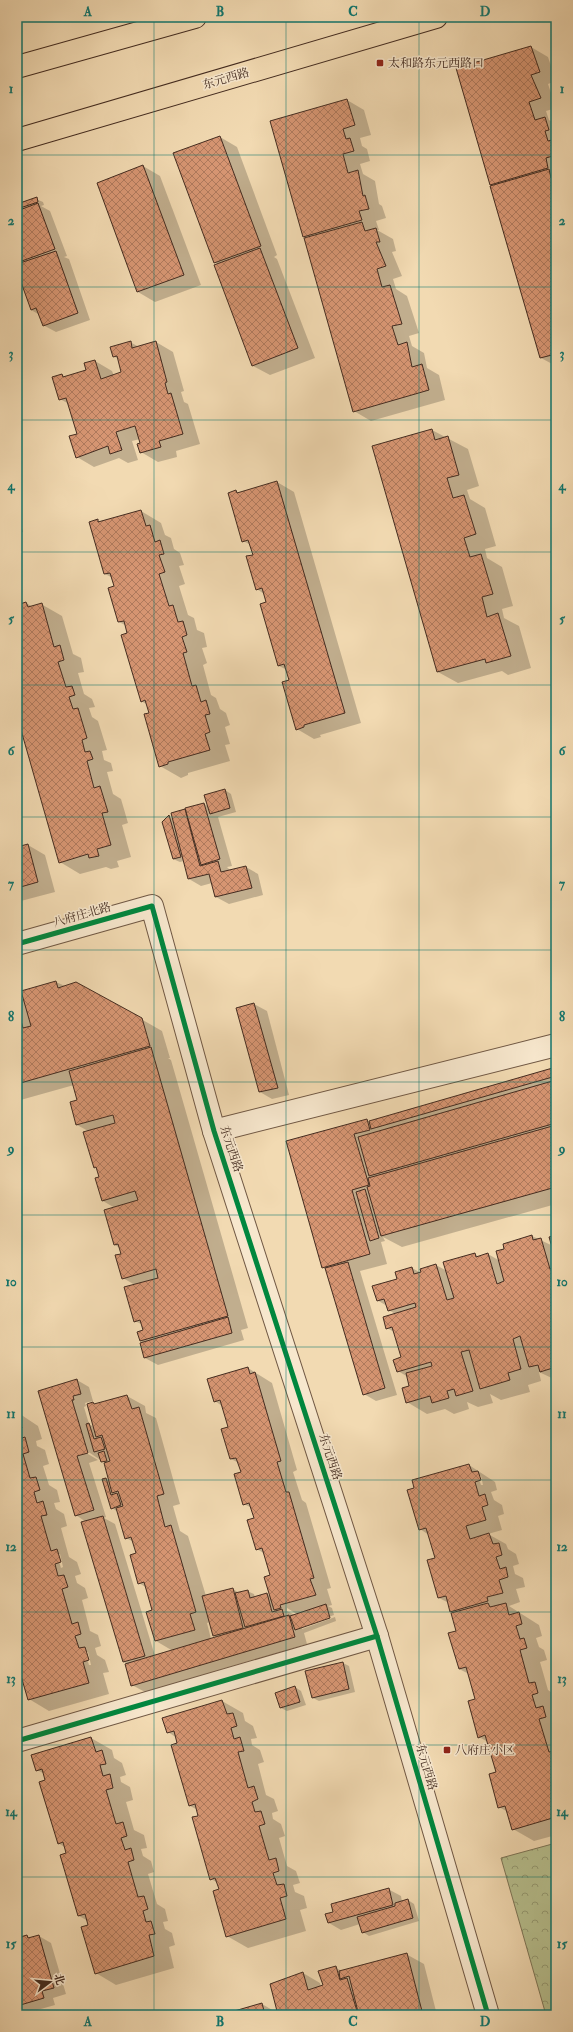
<svg xmlns="http://www.w3.org/2000/svg" width="573" height="2032" viewBox="0 0 573 2032" font-family="'IM FELL Double Pica','Noto Serif SC',serif">
<style>
.forest{fill:url(#forest-crowns);stroke:#7e7658}
.shadow{fill:#0003;fill-rule:evenodd}
.building{fill:url(#building-cross-hatch);stroke:#442c20}
.lines{fill:none;stroke-linecap:round;stroke-linejoin:round}
.minor-casing{stroke:#705844;stroke-width:24}
.major-casing{stroke:#442c20;stroke-width:24}
.minor{stroke:#f7e7cd;stroke-width:22}
.major{stroke:#f2dab2;stroke-width:22}
.cycleway-casing{stroke:#f7e7cd;stroke-width:8}
.cycleway{stroke:#00873e;stroke-width:5}
.grid{fill:none;stroke:#0f766e;stroke-width:1;stroke-opacity:0.55}
.poi-dot{fill:#8f2418;stroke:#f7e7cd;stroke-width:1.5}
.labels{text-anchor:middle;dominant-baseline:central;stroke-width:3;stroke-linejoin:round;paint-order:stroke}
.poi-label{font-size:12px;fill:#442c20;stroke:#f7e7cd;text-anchor:start}
.street-label{font-size:12px;fill:#442c20;stroke:#f7e7cd}
.neatline{fill:none;stroke:#0f766e;stroke-width:1.5}
.grid-label{font-size:13px;text-anchor:middle;font-weight:bold;fill:#0f766e}
</style>
<defs>
<pattern id="forest-crowns" width="20" height="18" patternUnits="userSpaceOnUse"><rect width="20" height="18" fill="#b7c08f"/><path d="M2 6a3 3 0 1 1 6 0M12 15a3 3 0 1 1 6 0" fill="none" stroke="#969c74"/></pattern>
<pattern id="building-cross-hatch" width="8" height="8" patternUnits="userSpaceOnUse"><rect width="8" height="8" fill="#d69572"/><path d="M0 0l8 8M0 8l8-8" fill="none" stroke="#af7a5d"/></pattern>
</defs>
<rect width="100%" height="100%" fill="#f2dab2"/>
<filter id="stains"><feTurbulence type="fractalNoise" baseFrequency=".005" numOctaves="4"/><feColorMatrix values="0 0 0 0 .2 0 0 0 0 .09 0 0 0 0 .02 0 0 0 .5 -.17"/></filter>
<radialGradient id="worn" r=".72"><stop offset=".6" stop-color="#630" stop-opacity="0"/><stop offset="1" stop-color="#630" stop-opacity=".3"/></radialGradient>
<path class="forest" d="M556 1843V2015H546L501 1858Z"/>
<g class="shadow">
<path d="M531 47 548 57 556 81 548 84 556 108 546 111 549 120 556 124V366L541 358 494 186 491 184 457 68Z"/>
<path d="M347 100 364 110 371 135 360 138 362 146 367 149 370 161 360 164 363 174 375 181 379 204 382 206 386 218 376 221 379 230H377L393 239 396 251 392 252 402 276 393 279 396 289 407 296 419 333 409 336 412 346 424 353 427 368 439 375 445 400 371 421 354 411 308 238 304 236Z"/>
<path d="M220 137 237 147 277 255 274 257 277 259 315 358 270 375 253 366 218 264 215 262Z"/>
<path d="M143 166 160 176 201 285 155 302 138 292 98 183Z"/>
<path d="M36 199 43 202 44 205 41 206 50 211 67 256 64 257 69 259 90 320 56 332 43 325 40 315 31 310 17 268V265L23 263 20 261 17 254V205Z"/>
<path d="M130 342 139 347 156 342 173 352 184 391 181 392 184 402 188 404 200 444 176 451 177 457 158 462 141 452 140 439 132 441 138 460 128 463 119 458 94 467 77 457 78 435 69 404 60 399 54 377 62 375 66 377 87 371 95 361 112 371 114 376 122 373 119 359 113 356Z"/>
<path d="M432 430 468 449 479 486 467 490 470 499 485 508 496 546 485 549 487 558 502 567 513 606 502 609 504 618 519 626 531 668 508 675 502 671 458 683 438 672Z"/>
<path d="M277 482 294 492 361 723 320 735 321 737 314 739 297 729 290 681 287 670 279 666 264 594 257 589 254 555 251 545 243 541 236 492 239 493Z"/>
<path d="M141 511 161 523 165 535 171 538 174 549 180 553 184 565 179 566 185 584 179 586 188 615 194 618 197 630 204 633 207 647 202 648 207 663 203 665 211 695 216 698 220 709 226 713 230 725 225 727 230 744 225 745 230 761 188 773V775L181 778 160 766 148 705 141 701 129 634 127 626 119 622 113 578 105 574 97 520 101 522Z"/>
<path d="M17 512 23 532 17 533Z"/>
<path d="M26 603 33 607 41 604 62 616 73 654 81 658 84 672 78 673 84 694 92 699 95 707 89 708 92 717 98 721 107 750 102 751 104 760 111 763 113 771 107 772 113 794 121 799 128 823 122 825 131 857 117 861 119 867 111 869 106 867 80 874 60 862 17 712V606Z"/>
<path d="M225 790 231 794 236 812 218 817 232 866 227 867 231 871 246 867 258 874 263 895 229 904 216 897 212 883 201 886 189 879 184 861 180 862 173 859 169 817 173 819 172 813 204 804 208 806Z"/>
<path d="M28 845 45 855 55 892 17 902V848Z"/>
<path d="M56 982 141 1019 162 1031 170 1058H168L171 1060 248 1328 241 1330 244 1340 158 1365 145 1358 144 1343 140 1341 144 1331 143 1325 135 1321V1285L123 1278 122 1254 120 1248 115 1245V1208L103 1201 100 1178 98 1169 94 1167 90 1132 77 1125 78 1100 74 1085 17 1101V997L25 1001Z"/>
<path d="M254 1004 267 1011 289 1095 272 1099 260 1092 237 1008Z"/>
<path d="M556 1068V1204L402 1247 383 1237 385 1241 381 1242 387 1264 360 1271 397 1395 376 1401 364 1394 327 1270 322 1267 287 1142 367 1120 369 1122Z"/>
<path d="M532 1236 553 1246 556 1236V1380L539 1372 541 1381 528 1385 530 1392 501 1400 490 1394 493 1403 478 1407 467 1402 469 1409 454 1414 445 1409 427 1414 407 1402 410 1386 408 1377 398 1371 402 1358 394 1332 387 1328 395 1314 389 1310 387 1306 377 1300 412 1268 423 1274 436 1265 447 1271 475 1254 479 1257 488 1254 500 1261 506 1249Z"/>
<path d="M248 1368 272 1383 297 1470 293 1472 302 1500 306 1503 331 1588 327 1589 332 1605 328 1606 332 1608 334 1615 302 1627V1629L335 1617 336 1621 304 1633 307 1644 145 1692 132 1685 128 1664 124 1662 86 1522 76 1515 39 1391 77 1380 89 1387 93 1401 85 1403 86 1406 84 1407 89 1424 95 1428 93 1403 96 1405 127 1396 145 1406 146 1413 156 1418 180 1504 173 1506 180 1531 188 1536 206 1596 233 1589 239 1593 247 1591 254 1594 255 1598 267 1594 270 1596 271 1576 265 1554 257 1549 255 1518 252 1508 244 1504 242 1473 239 1463 231 1459 229 1428 222 1406 215 1401 208 1380ZM84 1449 105 1463 110 1481 106 1479 112 1508 118 1512 126 1538 134 1542 137 1553 139 1583 147 1588 154 1611 156 1641 173 1651 155 1656 115 1524 104 1518 106 1517 89 1463 98 1460 83 1451ZM287 1608 300 1616 299 1617 287 1611ZM210 1622 213 1635 217 1638 211 1639 207 1623Z"/>
<path d="M17 1412 38 1426 42 1439 36 1441 37 1446 45 1450 49 1464 43 1466 49 1485 57 1490 60 1502 54 1503 56 1509 64 1514 67 1526 61 1528 69 1557 77 1562 81 1574 75 1576 77 1583 85 1588 88 1598 82 1600 90 1631 98 1635 101 1646 95 1648 97 1655 105 1660 109 1672 103 1673 109 1694 49 1711 29 1699 17 1659V1655L21 1654 17 1645ZM57 1554H60L63 1567 61 1568ZM85 1652H88L91 1665H89Z"/>
<path d="M469 1465 495 1482 497 1490 491 1492 494 1500 502 1505 504 1514 498 1516 502 1530 488 1534 506 1544 508 1549 516 1554 519 1564 513 1566 515 1574 523 1578 525 1587 516 1589 520 1602 509 1606 539 1625 542 1636 536 1638 539 1647 544 1650 547 1660 540 1662 548 1690 555 1695 556 1698V1705L552 1706 556 1714V1835L534 1841 513 1829 508 1812 499 1807 497 1773 488 1742 479 1737 476 1700 469 1674 459 1669 455 1613 451 1611 449 1603 439 1598 436 1559 429 1535 420 1529ZM478 1476H481L483 1485H481Z"/>
<path d="M343 1663 349 1666 355 1692 319 1701 313 1698Z"/>
<path d="M295 1687 301 1691 306 1705 287 1711 281 1708Z"/>
<path d="M222 1701 243 1713 245 1721 253 1726 257 1738 251 1739 252 1745 260 1750 264 1762 258 1764 266 1795 274 1799 278 1811 272 1813 273 1819 281 1824 285 1836 279 1838 287 1866 296 1871 300 1883 293 1885 295 1892 304 1896 307 1908 300 1910 306 1931 248 1948 227 1936 220 1889 218 1883 211 1879 198 1810 190 1806 177 1738 168 1732Z"/>
<path d="M91 1738 112 1750 114 1758 122 1763 126 1775 120 1777 121 1782 130 1787 133 1800 126 1802 134 1830 144 1835 147 1848 141 1849 143 1856 151 1861 154 1872 148 1874 157 1904 165 1909 168 1921 163 1922 165 1929 172 1933 175 1945 169 1947 174 1968 116 1985 96 1973 88 1921 79 1916 61 1856 68 1854 66 1848 58 1843 45 1774 37 1770Z"/>
<path d="M388 1889 401 1896 402 1902 408 1900 414 1904 419 1921 369 1936 363 1932 360 1924 341 1930 329 1923Z"/>
<path d="M27 1936 31 1938 39 1936 51 1943 66 1994 53 1998 55 2005 23 2014 17 2011V1939Z"/>
<path d="M406 1954 424 1964 437 2015H342L337 2012 338 2015H226L262 2004 279 2014 303 1973 320 1983 321 1987 324 1986 336 1968 342 1971Z"/>
</g>
<g class="building">
<path d="M531 46 540 72 531 75 541 98 529 102 535 120 545 117 549 130 545 131 548 141 552 140 556 155 546 158 548 168 490 185 456 68Z"/>
<path d="M347 99 355 125 343 129 346 139 350 138 354 151 343 154 348 173 358 170 363 196 365 195 369 209 359 211 362 220 303 237 270 121Z"/>
<path d="M220 136 261 246 214 263 173 153Z"/>
<path d="M143 165 184 275 137 292 97 183Z"/>
<path d="M549 169 551 178 556 177V354L540 358 490 186Z"/>
<path d="M37 197 38 202 17 209V204Z"/>
<path d="M38 203 55 249 19 262 17 257V211Z"/>
<path d="M362 222 365 231 376 228 380 242H376L386 266 377 269 382 287 390 285 402 324 392 326 398 345 407 342 412 367 422 364 429 390 353 412 304 238Z"/>
<path d="M260 248 298 348 252 366 214 265Z"/>
<path d="M56 251 78 313 43 326 36 308 31 310 17 271V264Z"/>
<path d="M131 341 132 348 156 341 167 382 165 383 168 394 171 393 183 434 159 441 161 447 140 453 137 444 140 443 135 426 116 432 122 450 110 454 108 446 76 458 69 436 77 434 66 398 59 400 52 377 62 374 63 377 86 370 84 363 95 360 101 379 121 372 117 356 113 357 110 347Z"/>
<path d="M432 429 435 440 448 436 459 475 447 478 453 498 464 495 476 534 464 538 470 557 481 554 493 594 482 597 487 617 498 613 511 656 486 663 485 659 437 672 372 446Z"/>
<path d="M277 481 345 713 304 725V727L296 730 282 682 289 680 284 664 278 666 260 604 266 602 262 588 256 590 246 556 253 555 248 540 242 542 228 493 236 490 237 493Z"/>
<path d="M141 510 146 526 150 525 155 542 160 540 164 554 159 555 165 572 159 574 169 606 173 605 178 622 183 621 187 635 182 637 187 652 183 653 192 686 196 685 201 702 206 700 210 714 205 715 210 732 205 734 210 750 168 762V764L159 767 144 714 149 713 145 700 141 702 121 635 127 633 124 621 118 622 108 588 114 586 110 573 104 574 89 522 98 519V522Z"/>
<path d="M26 602 28 607 42 603 54 647 60 645 64 660 58 662 66 687 72 686 75 695 69 697 73 709 78 708 87 738 82 740 85 752 90 751 93 759 87 761 94 788 100 786 108 812 102 813 111 845 97 849 99 856 89 858 88 854 59 863 17 716V605Z"/>
<path d="M225 789 230 808 210 814 204 795Z"/>
<path d="M204 803 220 859 201 865 185 808Z"/>
<path d="M185 809 200 866 218 861 221 872 246 866 252 888 215 897 209 874 188 879 171 813Z"/>
<path d="M169 815 181 857 173 859 162 822Z"/>
<path d="M28 844 38 882 17 888V847Z"/>
<path d="M56 981 58 988 76 982 142 1018 150 1046 17 1084V1006L23 1028 31 1026 21 991Z"/>
<path d="M254 1003 278 1088 259 1092 236 1008Z"/>
<path d="M151 1047 228 1316 140 1341 137 1332 143 1330 140 1320 134 1322 124 1287 158 1278 156 1269 122 1279 115 1255 121 1254 118 1244 114 1245 104 1210 138 1200 135 1191 102 1201 95 1178 99 1177 96 1167 94 1168 83 1132 115 1123 113 1115 76 1125 70 1102 77 1100 69 1071Z"/>
<path d="M556 1067V1076L371 1129 369 1121Z"/>
<path d="M556 1080V1123L369 1176 358 1137Z"/>
<path d="M367 1119 370 1130 354 1134 369 1185 352 1190 370 1254 322 1268 286 1141Z"/>
<path d="M556 1125V1187L381 1236 367 1187 370 1186 368 1178Z"/>
<path d="M365 1189 379 1238 370 1241 356 1192Z"/>
<path d="M532 1235 533 1240 541 1238 550 1269 556 1267V1367L540 1372 538 1365 529 1367 520 1336 513 1339 521 1369 508 1373 510 1380 480 1389 469 1350 461 1352 473 1391 456 1396 454 1389 447 1391 449 1398 432 1403 430 1396 406 1403 402 1388 409 1386 406 1373 432 1366 431 1362 397 1372 393 1360 401 1357 392 1327 386 1329 383 1317 416 1307 415 1303 388 1311 384 1299 377 1301 372 1286 397 1279 395 1272 412 1267 414 1274 421 1272 420 1269 436 1264 447 1300 454 1298 443 1262 475 1253 476 1257 488 1253 497 1284 504 1281 496 1251 504 1249 503 1244Z"/>
<path d="M556 1235V1261L549 1237Z"/>
<path d="M348 1262 385 1388 363 1395 325 1268Z"/>
<path d="M228 1317 232 1333 144 1358 140 1343Z"/>
<path d="M248 1367 250 1374 255 1372 281 1461 277 1462 286 1492H289L314 1578 310 1579 316 1595 280 1605 281 1608 274 1610 264 1577 270 1575 262 1548 256 1550 247 1520 254 1518 249 1503 243 1505 234 1474 241 1472 236 1458 230 1459 221 1429 228 1427 220 1400 214 1402 207 1379Z"/>
<path d="M77 1379 81 1394 73 1396 74 1400H72L88 1453 77 1456 94 1510 75 1516 38 1391Z"/>
<path d="M127 1395 132 1409 139 1407 164 1494 157 1496 165 1527 171 1525 196 1612 190 1614 195 1630 155 1641 146 1612 152 1610 144 1582 138 1584 130 1555 136 1553 131 1537 125 1539 116 1508 123 1506 118 1491 112 1493 104 1463 110 1461 102 1435 96 1437 87 1404 93 1402 94 1404Z"/>
<path d="M17 1413 22 1428 17 1429Z"/>
<path d="M89 1423 94 1439 101 1437 105 1449 94 1452 86 1424Z"/>
<path d="M17 1433 19 1439 25 1437 29 1452 23 1454 30 1478 36 1477 40 1490 34 1492 37 1503 43 1501 47 1515 41 1516 51 1551 57 1549 61 1562 55 1564 58 1576 64 1575 68 1587 62 1589 72 1624 78 1622 81 1634 75 1636 79 1648 85 1647 89 1660 83 1662 89 1683 28 1700 17 1662V1654L20 1653 17 1643Z"/>
<path d="M104 1451 107 1461 101 1462 98 1453Z"/>
<path d="M469 1464 472 1472 478 1471 481 1480 475 1482 479 1496 485 1494 488 1505 482 1507 486 1520 466 1526 470 1539 489 1533 493 1544 499 1543 502 1555 496 1557 500 1569 506 1567 508 1577 499 1580 503 1593 487 1597 488 1601 450 1612 446 1596 438 1598 427 1560 435 1558 426 1528 419 1530 407 1490 414 1488 412 1480Z"/>
<path d="M106 1478 111 1495 117 1493 121 1505 111 1509 102 1479Z"/>
<path d="M103 1516 145 1656 123 1662 81 1522Z"/>
<path d="M233 1588 243 1628 213 1636 202 1596Z"/>
<path d="M248 1590 250 1598 267 1593 272 1612 282 1609 284 1616 245 1627 235 1593Z"/>
<path d="M488 1603 490 1607 506 1603 509 1615 519 1612 522 1624 516 1626 520 1639 524 1638 527 1648 520 1650 529 1683 535 1682 538 1693 532 1695 536 1708 543 1706 546 1717 539 1719 549 1752 556 1751V1761L552 1762 556 1774V1817L512 1830 505 1806 498 1808 489 1774 496 1772 485 1735 478 1738 468 1701 475 1699 466 1667 459 1669 448 1633 456 1631 451 1613Z"/>
<path d="M326 1604 330 1618 295 1630 290 1616Z"/>
<path d="M289 1615 295 1637 131 1686 125 1664Z"/>
<path d="M343 1662 349 1689 312 1698 305 1671Z"/>
<path d="M295 1686 300 1702 280 1708 275 1693Z"/>
<path d="M222 1700 227 1714 233 1713 237 1726 231 1728 234 1739 240 1737 244 1751 238 1752 248 1788 254 1786 258 1799 252 1802 255 1812 261 1811 265 1824 259 1826 269 1860 276 1858 279 1871 273 1873 277 1885 284 1884 287 1896 280 1898 286 1919 226 1937 213 1891 219 1889 215 1878 210 1880 192 1817 198 1816 195 1804 189 1806 171 1745 177 1743 174 1731 167 1733 162 1718Z"/>
<path d="M91 1737 96 1752 102 1750 106 1764 100 1765 103 1776 110 1774 113 1788 106 1790 116 1824 123 1822 127 1836 121 1838 125 1850 131 1848 134 1860 128 1862 138 1897 144 1896 148 1909 143 1911 146 1922 151 1921 155 1934 149 1935 154 1956 95 1974 81 1927 88 1925 85 1914 78 1916 60 1855 66 1853 63 1842 58 1844 39 1782 45 1780 42 1769 36 1771 31 1755Z"/>
<path d="M389 1888 393 1905 328 1923 325 1914 333 1912 331 1904Z"/>
<path d="M408 1899 413 1918 362 1933 357 1917 395 1906V1903Z"/>
<path d="M27 1935 28 1938 39 1935 54 1988 42 1991 44 1998 17 2006V1938Z"/>
<path d="M407 1953 423 2015H345L358 2012 349 1976 340 1979 339 1971Z"/>
<path d="M336 1966 340 1980 347 1978 357 2011 341 2015H278L270 1984 303 1972 308 1990 323 1985 318 1971Z"/>
<path d="M262 2003 265 2015H225L224 2014Z"/>
</g>
<g class="lines">
<defs>
<g id="minor">
<path d="M17 944 152 906 214 1131 377 1636 488 2015"/>
<path d="M214 1131 556 1045"/>
<path d="M17 1741 377 1636"/>
</g>
<g id="major">
<path d="M17 67 195 17"/>
<path d="M17 140 436 17"/>
</g>
</defs>
<use href="#minor" class="minor-casing"/>
<use href="#major" class="major-casing"/>
<use href="#minor" class="minor"/>
<use href="#major" class="major"/>
<defs>
<g id="cycleway">
<path d="M17 944 152 906 214 1131 377 1636 488 2015"/>
<path d="M17 1741 377 1636"/>
</g>
</defs>
<use href="#cycleway" class="cycleway-casing"/>
<use href="#cycleway" class="cycleway"/>
</g>
<path class="grid" d="M154 17V2015M286 17V2015M419 17V2015M17 155H556M17 287H556M17 420H556M17 552H556M17 685H556M17 817H556M17 950H556M17 1082H556M17 1215H556M17 1347H556M17 1480H556M17 1612H556M17 1745H556M17 1877H556"/>
<g class="poi-dot">
<rect x="376" y="59" width="8" height="8" rx="2"/>
<rect x="443" y="1746" width="8" height="8" rx="2"/>
</g>
<g class="labels">
<g class="poi-label">
<text x="388" y="63">太和路东元西路口</text>
<text x="455" y="1750">八府庄小区</text>
</g>
<g class="street-label">
<text transform="translate(226 79) rotate(-16)">东元西路</text>
<text transform="translate(82 915) rotate(-16)">八府庄北路</text>
<text transform="translate(231 1149) rotate(72)">东元西路</text>
<text transform="translate(330 1457) rotate(72)">东元西路</text>
<text transform="translate(426 1767) rotate(74)">东元西路</text>
</g>
</g>
<rect width="573" height="2032" fill="none" stroke="#f2dab2" stroke-width="44"/>
<g transform="translate(50 1982) rotate(74)" stroke="#f7e7cd" stroke-width="3" paint-order="stroke">
<path d="M0-3L7 15L0 10L-7 15Z" fill="#442c20"/>
<text y="-6" font-size="11" font-weight="bold" text-anchor="middle" fill="#442c20">北</text>
</g>
<rect x="22" y="22" width="529" height="1988" class="neatline"/>
<g class="grid-label">
<text x="88" y="16">A</text>
<text x="220" y="16">B</text>
<text x="353" y="16">C</text>
<text x="485" y="16">D</text>
<text x="11" y="93">1</text>
<text x="562" y="93">1</text>
<text x="11" y="225">2</text>
<text x="562" y="225">2</text>
<text x="11" y="358">3</text>
<text x="562" y="358">3</text>
<text x="11" y="490">4</text>
<text x="562" y="490">4</text>
<text x="11" y="623">5</text>
<text x="562" y="623">5</text>
<text x="11" y="755">6</text>
<text x="562" y="755">6</text>
<text x="11" y="888">7</text>
<text x="562" y="888">7</text>
<text x="11" y="1021">8</text>
<text x="562" y="1021">8</text>
<text x="11" y="1153">9</text>
<text x="562" y="1153">9</text>
<text x="11" y="1286">10</text>
<text x="562" y="1286">10</text>
<text x="11" y="1418">11</text>
<text x="562" y="1418">11</text>
<text x="11" y="1551">12</text>
<text x="562" y="1551">12</text>
<text x="11" y="1683">13</text>
<text x="562" y="1683">13</text>
<text x="11" y="1816">14</text>
<text x="562" y="1816">14</text>
<text x="11" y="1948">15</text>
<text x="562" y="1948">15</text>
<text x="88" y="2026">A</text>
<text x="220" y="2026">B</text>
<text x="353" y="2026">C</text>
<text x="485" y="2026">D</text>
</g>
<rect width="100%" height="100%" filter="url(#stains)"/>
<rect width="100%" height="100%" fill="url(#worn)"/>
</svg>
